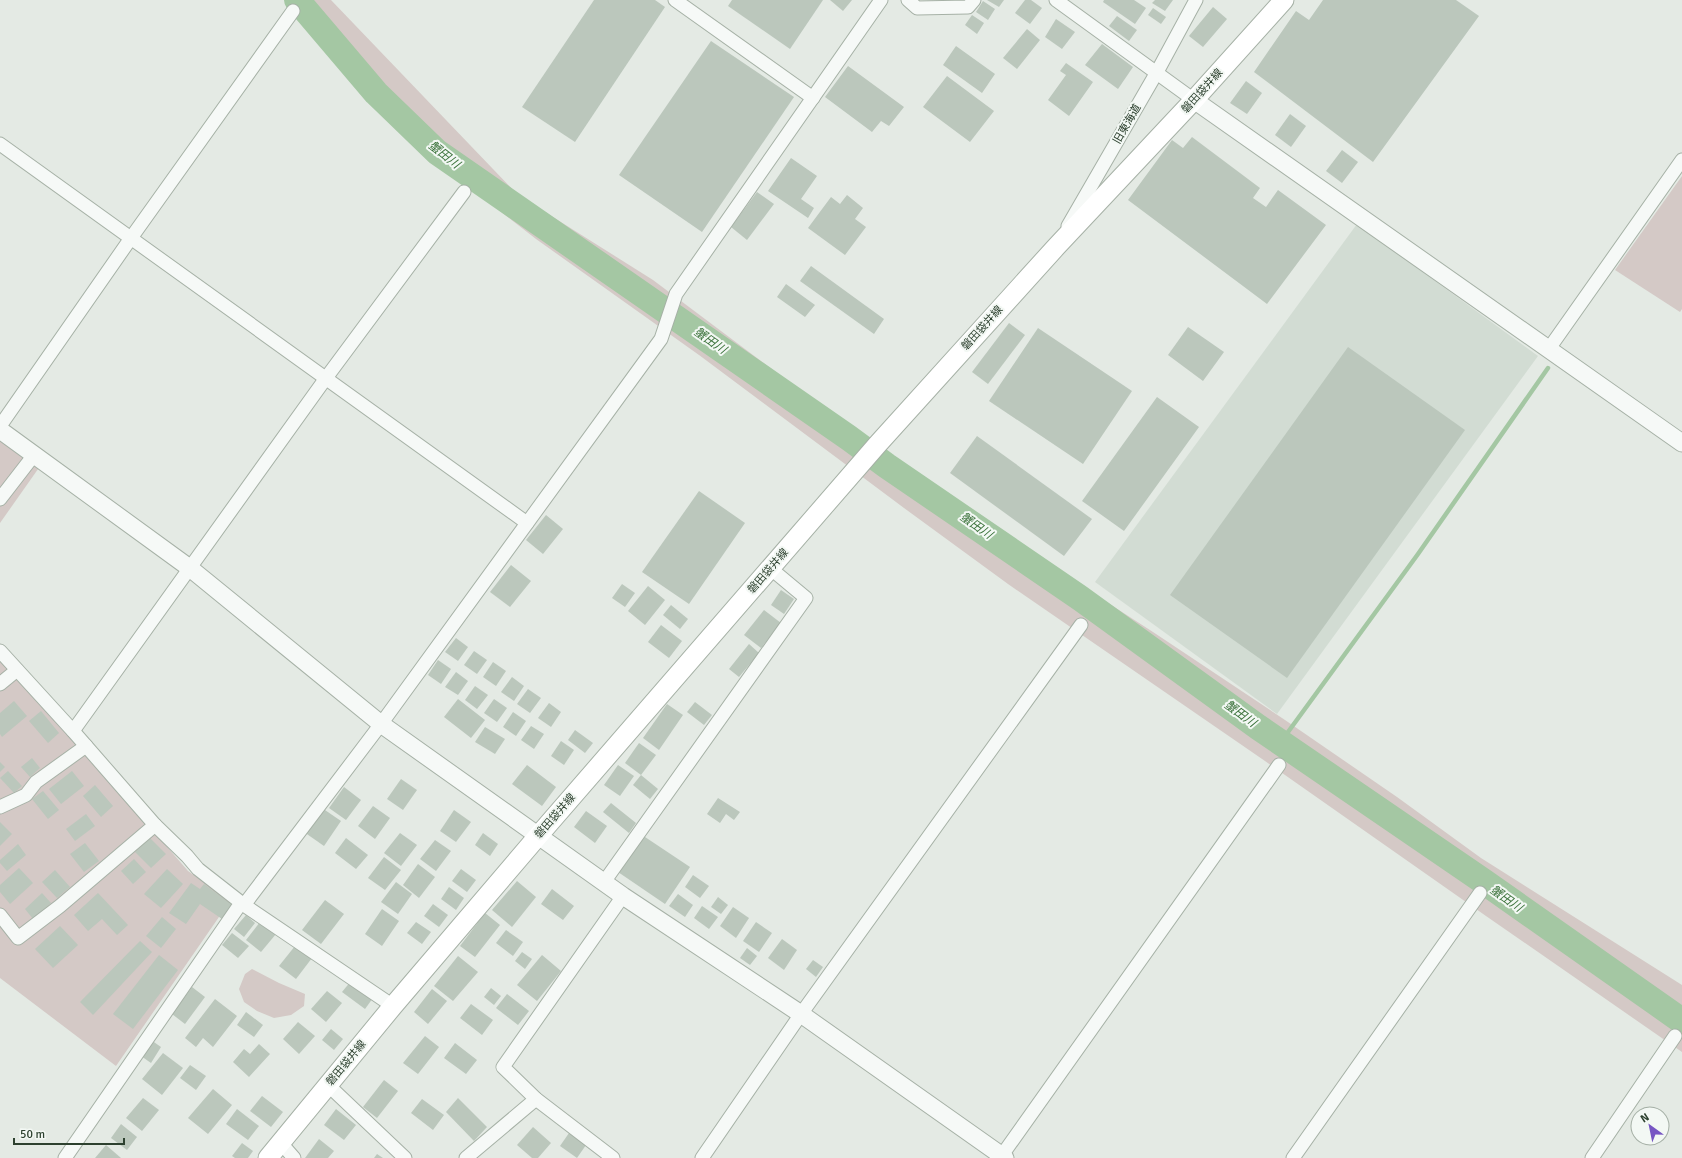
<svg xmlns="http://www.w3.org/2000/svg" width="1682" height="1158" viewBox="0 0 1682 1158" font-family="Signika,'Noto Sans JP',sans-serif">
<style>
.built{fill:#d2dcd3}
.green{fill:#d4c9c6}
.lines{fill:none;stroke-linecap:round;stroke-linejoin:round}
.stream{stroke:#a4c7a3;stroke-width:4.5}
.river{stroke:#a4c7a3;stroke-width:26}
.building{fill:#bbc7bc}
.minor-casing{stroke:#a6b1a6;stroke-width:15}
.tertiary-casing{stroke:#a6b1a6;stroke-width:19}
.secondary-casing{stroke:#a6b1a6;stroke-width:21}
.minor{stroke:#f6f9f7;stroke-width:13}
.tertiary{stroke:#f6f9f7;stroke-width:17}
.secondary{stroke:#fff;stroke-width:19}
.labels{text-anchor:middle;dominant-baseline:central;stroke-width:4;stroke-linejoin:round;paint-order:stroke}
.street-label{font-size:11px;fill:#2d412f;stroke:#f3f8f4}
.water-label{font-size:12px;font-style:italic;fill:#3b723b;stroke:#f3f8f4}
</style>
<rect width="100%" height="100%" fill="#e4eae4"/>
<path class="built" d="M1357 224 1538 356 1277 714 1095 582Z"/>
<g class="green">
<path d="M285 0H331L518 195 653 280 933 490 1153 632 1285 720 1397 797 1481 858 1682 985V1052L1486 916 1265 761 1008 584 904 508 699 355 536 239 411 142Z"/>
<path d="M1682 176V309L1680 312 1615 270Z"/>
<path d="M0 431 43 462 0 523Z"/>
<path d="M0 654 188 871 230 901 116 1066 0 978Z"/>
<path d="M252 969 279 983 305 994 304 1006 291 1015 274 1018 257 1011 244 1002 239 989 245 974Z"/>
</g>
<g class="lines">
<path class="stream" d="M1280 743 1418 554 1548 368"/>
<path class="river" d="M297 0 376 93 437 152 849 438 887 466 1080 598 1258 727 1483 881 1682 1021"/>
</g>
<g class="building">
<path d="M594 0H655L665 7 575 142 522 107Z"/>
<path d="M732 0H823L790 49 728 6Z"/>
<path d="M830 0H852L843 11Z"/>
<path d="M987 0H1004L999 7Z"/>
<path d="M1025 0H1031L1042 8 1030 24 1015 13Z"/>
<path d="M1104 0H1134L1146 8 1135 24 1103 2Z"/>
<path d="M1155 0H1173L1165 11 1152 3Z"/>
<path d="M1323 0H1456L1479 16 1373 162 1254 72 1296 11 1309 20Z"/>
<path d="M983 1 995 9 988 20 976 12Z"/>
<path d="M1213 7 1227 19 1203 47 1189 36Z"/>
<path d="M1153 8 1166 17 1161 24 1148 15Z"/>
<path d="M972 15 984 23 977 34 965 25Z"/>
<path d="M1117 16 1137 30 1129 41 1109 26Z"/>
<path d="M1056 19 1075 32 1062 49 1045 37Z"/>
<path d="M1027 29 1040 40 1017 69 1003 58Z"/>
<path d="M711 41 794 97 702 232 619 175Z"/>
<path d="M1102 44 1133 67 1118 89 1085 65Z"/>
<path d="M956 46 995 74 982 93 943 65Z"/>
<path d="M1066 63 1093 82 1069 116 1048 100 1066 75 1060 71Z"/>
<path d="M848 66 904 107 889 126 881 121 872 132 825 97Z"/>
<path d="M947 76 994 111 970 142 923 107Z"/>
<path d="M1246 81 1262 93 1247 114 1230 103Z"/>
<path d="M1290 114 1306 126 1291 147 1275 135Z"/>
<path d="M1192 137 1260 188 1253 198 1266 207 1278 190 1326 225 1267 304 1128 200 1172 140 1183 148Z"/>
<path d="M1342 150 1358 162 1342 183 1326 171Z"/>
<path d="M791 158 817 176 801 199 814 208 808 218 768 191Z"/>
<path d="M757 192 774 204 747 240 731 227Z"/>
<path d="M847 195 863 208 855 219 866 227 845 255 808 228 831 197 840 204Z"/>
<path d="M811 266 884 319 874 334 800 281Z"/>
<path d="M786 284 815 305 805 317 777 297Z"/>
<path d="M1009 323 1025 335 988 384 972 372Z"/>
<path d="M1188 327 1224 352 1203 381 1168 355Z"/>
<path d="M1038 328 1132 391 1083 464 989 401Z"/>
<path d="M1348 347 1465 430 1287 678 1170 595Z"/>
<path d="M1157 397 1199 427 1124 531 1082 501Z"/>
<path d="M977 436 1092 519 1064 556 950 473Z"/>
<path d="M699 491 745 523 689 604 642 572Z"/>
<path d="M546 515 563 529 543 554 526 540Z"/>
<path d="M511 565 531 581 510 607 490 592Z"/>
<path d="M622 584 635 593 625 607 612 598Z"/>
<path d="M648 586 665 600 645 625 628 611Z"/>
<path d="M781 590 794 599 784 614 771 605Z"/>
<path d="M671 605 688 619 680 629 663 615Z"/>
<path d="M764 610 781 623 761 648 744 635Z"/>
<path d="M661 625 682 641 669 658 648 642Z"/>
<path d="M456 638 468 647 458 661 445 652Z"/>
<path d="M749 644 759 653 739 677 729 669Z"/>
<path d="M474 651 487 660 477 674 464 665Z"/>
<path d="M438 660 451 669 441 684 428 675Z"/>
<path d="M493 662 506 671 496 686 483 677Z"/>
<path d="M456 672 468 681 458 695 445 687Z"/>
<path d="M512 677 524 686 514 701 501 692Z"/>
<path d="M475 686 488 695 477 709 465 700Z"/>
<path d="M528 689 541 698 530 713 517 704Z"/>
<path d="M458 699 485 720 471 738 444 717Z"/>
<path d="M494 699 507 708 497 722 484 713Z"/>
<path d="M14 701 27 716 2 737 0 734V713Z"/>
<path d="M695 702 712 715 704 725 687 712Z"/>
<path d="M549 703 561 712 551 727 538 718Z"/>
<path d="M667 704 683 715 659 750 643 738Z"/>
<path d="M41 711 59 733 48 743 29 721Z"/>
<path d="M513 712 526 721 516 736 503 727Z"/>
<path d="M531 726 544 734 534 749 521 740Z"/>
<path d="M485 727 505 739 495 754 475 742Z"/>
<path d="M575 730 593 743 585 753 568 740Z"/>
<path d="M561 741 574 750 564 765 551 756Z"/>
<path d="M639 743 656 755 641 775 625 763Z"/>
<path d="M32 758 40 768 30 777 21 767Z"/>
<path d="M0 762 5 767 0 772Z"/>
<path d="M527 765 556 787 542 806 512 784Z"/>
<path d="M618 765 634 776 620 796 604 785Z"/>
<path d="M8 771 22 786 14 793 0 778Z"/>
<path d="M72 771 84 786 61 804 49 789Z"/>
<path d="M641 775 658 789 650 799 633 785Z"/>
<path d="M401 779 417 790 403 810 387 799Z"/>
<path d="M95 785 113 806 101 817 83 796Z"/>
<path d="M344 787 361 800 346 820 329 808Z"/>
<path d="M43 791 59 810 48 819 32 799Z"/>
<path d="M718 798 740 812 734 820 726 814 720 823 707 814Z"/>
<path d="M611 803 636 823 629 833 603 812Z"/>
<path d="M373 806 390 818 375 839 358 826Z"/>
<path d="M322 808 341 821 324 846 304 832Z"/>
<path d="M454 810 471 822 456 842 440 831Z"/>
<path d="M586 811 607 826 595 843 574 827Z"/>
<path d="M86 814 95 826 75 841 66 829Z"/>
<path d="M0 822 12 834 0 846Z"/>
<path d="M400 833 417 845 401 866 384 853Z"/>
<path d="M483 833 498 844 490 856 475 845Z"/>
<path d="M642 835 690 867 665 904 618 872Z"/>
<path d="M150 838 166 854 151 868 135 852Z"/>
<path d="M346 838 368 855 356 869 335 853Z"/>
<path d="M435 840 451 851 436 871 420 859Z"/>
<path d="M85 843 99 861 84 872 70 854Z"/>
<path d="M18 844 26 855 7 871 0 863V860Z"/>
<path d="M384 857 401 870 385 890 368 878Z"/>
<path d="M134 859 146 872 133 884 121 871Z"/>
<path d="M418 864 435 877 419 898 403 885Z"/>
<path d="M19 868 33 883 10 904 0 892V885Z"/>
<path d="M167 869 183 884 161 908 144 894Z"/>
<path d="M461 869 476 880 467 892 452 881Z"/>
<path d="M55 870 70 887 57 898 42 882Z"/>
<path d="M693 875 709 886 700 898 685 887Z"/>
<path d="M517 881 536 897 512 927 492 910Z"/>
<path d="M396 882 412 894 398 914 381 902Z"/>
<path d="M191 883 200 889 204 884 232 905 222 919 200 904 186 924 169 913Z"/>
<path d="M449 887 464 898 456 910 441 899Z"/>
<path d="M552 889 574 906 563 920 541 904Z"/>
<path d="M42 893 51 903 33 919 25 909Z"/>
<path d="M98 893 128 925 117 935 102 919 88 931 74 915Z"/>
<path d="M678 894 693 905 685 917 669 906Z"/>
<path d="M718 897 728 905 721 914 711 907Z"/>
<path d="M325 900 344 914 321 944 302 930Z"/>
<path d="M433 904 448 915 439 927 424 916Z"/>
<path d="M702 906 718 917 709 929 694 918Z"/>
<path d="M733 907 749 918 736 938 720 926Z"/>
<path d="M382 909 399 921 382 946 365 934Z"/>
<path d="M485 913 500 925 475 957 460 946Z"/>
<path d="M246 915 255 923 244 937 234 929Z"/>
<path d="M162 917 176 929 161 948 146 936Z"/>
<path d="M260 922 276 934 261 952 246 940Z"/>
<path d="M416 922 431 932 422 944 407 933Z"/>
<path d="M756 922 772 933 759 952 743 941Z"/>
<path d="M60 926 78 945 53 968 35 949Z"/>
<path d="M506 930 523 942 513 956 496 943Z"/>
<path d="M232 933 249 946 238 958 222 945Z"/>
<path d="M782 939 797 950 784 970 768 958Z"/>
<path d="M140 941 152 952 93 1015 80 1002Z"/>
<path d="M295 946 312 958 296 979 279 966Z"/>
<path d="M747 948 757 956 750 965 740 958Z"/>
<path d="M522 952 532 959 525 969 515 961Z"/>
<path d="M159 955 178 970 133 1029 113 1014Z"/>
<path d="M542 955 561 971 537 1001 517 985Z"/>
<path d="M458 956 478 972 453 1001 434 986Z"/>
<path d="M813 960 823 967 816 977 806 969Z"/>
<path d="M351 981 373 998 365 1009 342 992Z"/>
<path d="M192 987 205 997 185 1024 172 1014Z"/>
<path d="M491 988 501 996 494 1005 484 997Z"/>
<path d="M432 989 447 1001 428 1024 414 1012Z"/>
<path d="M327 991 342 1003 326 1022 311 1009Z"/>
<path d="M507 994 529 1011 518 1025 496 1008Z"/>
<path d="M215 999 237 1016 213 1047 203 1038 196 1047 185 1038Z"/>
<path d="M471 1004 493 1020 482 1035 460 1018Z"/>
<path d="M246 1012 263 1025 254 1037 237 1025Z"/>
<path d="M298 1022 315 1036 299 1054 283 1039Z"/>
<path d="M331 1029 343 1039 334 1050 322 1040Z"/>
<path d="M425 1036 439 1047 418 1074 403 1063Z"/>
<path d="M151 1040 161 1047 151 1063 141 1056Z"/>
<path d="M455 1043 477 1060 466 1074 444 1058Z"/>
<path d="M259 1044 270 1054 249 1077 233 1062 244 1049 250 1054Z"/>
<path d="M163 1053 183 1068 162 1095 142 1079Z"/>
<path d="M190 1065 206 1076 196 1090 180 1078Z"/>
<path d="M384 1080 398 1091 377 1118 363 1107Z"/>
<path d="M213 1089 232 1105 208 1134 188 1118Z"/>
<path d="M262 1096 283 1112 271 1127 250 1111Z"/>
<path d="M143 1098 159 1110 142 1131 126 1118Z"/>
<path d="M458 1098 487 1127 474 1141 446 1112Z"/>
<path d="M422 1099 444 1115 433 1130 411 1113Z"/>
<path d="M237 1109 259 1126 248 1140 226 1124Z"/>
<path d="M336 1109 356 1125 344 1140 324 1125Z"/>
<path d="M121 1124 137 1137 127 1150 111 1138Z"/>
<path d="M533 1127 551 1143 538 1158H532L517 1145Z"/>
<path d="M569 1133 586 1145 577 1158 560 1146Z"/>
<path d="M319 1139 334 1151 328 1158H305Z"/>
<path d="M242 1143 253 1151 248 1158H235L232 1156Z"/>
<path d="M106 1145 121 1158H95Z"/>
<path d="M377 1154 383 1158H374Z"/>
</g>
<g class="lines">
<defs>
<g id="minor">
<path d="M675 0 813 98"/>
<path d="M908 0 917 8 968 7 974 0"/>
<path d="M1056 0 1194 100"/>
<path d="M0 144 527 523"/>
<path d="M1068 226 1157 72 1196 0"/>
<path d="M1548 350 1682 160"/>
<path d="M0 426 131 238 293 11"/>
<path d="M0 499 34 455"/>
<path d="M0 651 73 731 155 825 187 856 198 869 244 905 393 1006"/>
<path d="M0 684 17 670"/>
<path d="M73 731 326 378 464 192"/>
<path d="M0 807 26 795 36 782 86 746"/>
<path d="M604 882 806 598 770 568"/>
<path d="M244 905 381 724 661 339 676 294 881 0"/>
<path d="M0 915 18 938 60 906 155 825"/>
<path d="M328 1085 405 1158"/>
<path d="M280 1142 294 1158"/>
<path d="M65 1158 241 903"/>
<path d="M466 1158 536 1099"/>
<path d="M613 1158 536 1099 503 1067 623 896"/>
<path d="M702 1158 801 1014 1081 625"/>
<path d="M1000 1158 1279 765"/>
<path d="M1293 1158 1480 893"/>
<path d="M1592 1158 1675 1036"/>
</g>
<g id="tertiary">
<path d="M1194 100 1682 443"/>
<path d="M0 430 191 569 381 724 623 896 801 1014 1005 1158"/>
</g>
<path id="secondary" d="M268 1158 393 1006 538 836 877 445 1056 247 1194 100 1284 0"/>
</defs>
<use href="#minor" class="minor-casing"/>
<use href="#tertiary" class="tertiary-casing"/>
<use href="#secondary" class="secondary-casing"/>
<use href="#minor" class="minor"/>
<use href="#tertiary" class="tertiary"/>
<use href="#secondary" class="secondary"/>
</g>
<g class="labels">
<g class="street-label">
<text transform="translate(1202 91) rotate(-48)">磐田袋井線</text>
<text transform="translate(1127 124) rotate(-60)">旧東海道</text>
<text transform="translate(982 328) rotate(-48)">磐田袋井線</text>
<text transform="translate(768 571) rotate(-49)">磐田袋井線</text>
<text transform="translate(555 816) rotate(-49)">磐田袋井線</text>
<text transform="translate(346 1063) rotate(-50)">磐田袋井線</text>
</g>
<g class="water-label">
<text transform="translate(444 155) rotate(38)">蟹田川</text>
<text transform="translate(710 341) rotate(35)">蟹田川</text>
<text transform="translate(976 526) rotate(35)">蟹田川</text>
<text transform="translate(1240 714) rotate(36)">蟹田川</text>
<text transform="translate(1506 899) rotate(35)">蟹田川</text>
</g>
</g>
<g transform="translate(1650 1126) rotate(327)"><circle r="19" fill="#f3f8f4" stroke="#a4afa5"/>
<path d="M0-3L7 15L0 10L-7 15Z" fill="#7756c3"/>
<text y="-6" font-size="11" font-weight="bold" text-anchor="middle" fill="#2d412f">N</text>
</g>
<path d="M14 1138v6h110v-6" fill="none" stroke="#2d412f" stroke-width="2"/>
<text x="20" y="1138" font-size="12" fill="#2d412f" stroke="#f3f8f4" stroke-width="3" paint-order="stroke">50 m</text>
</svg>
